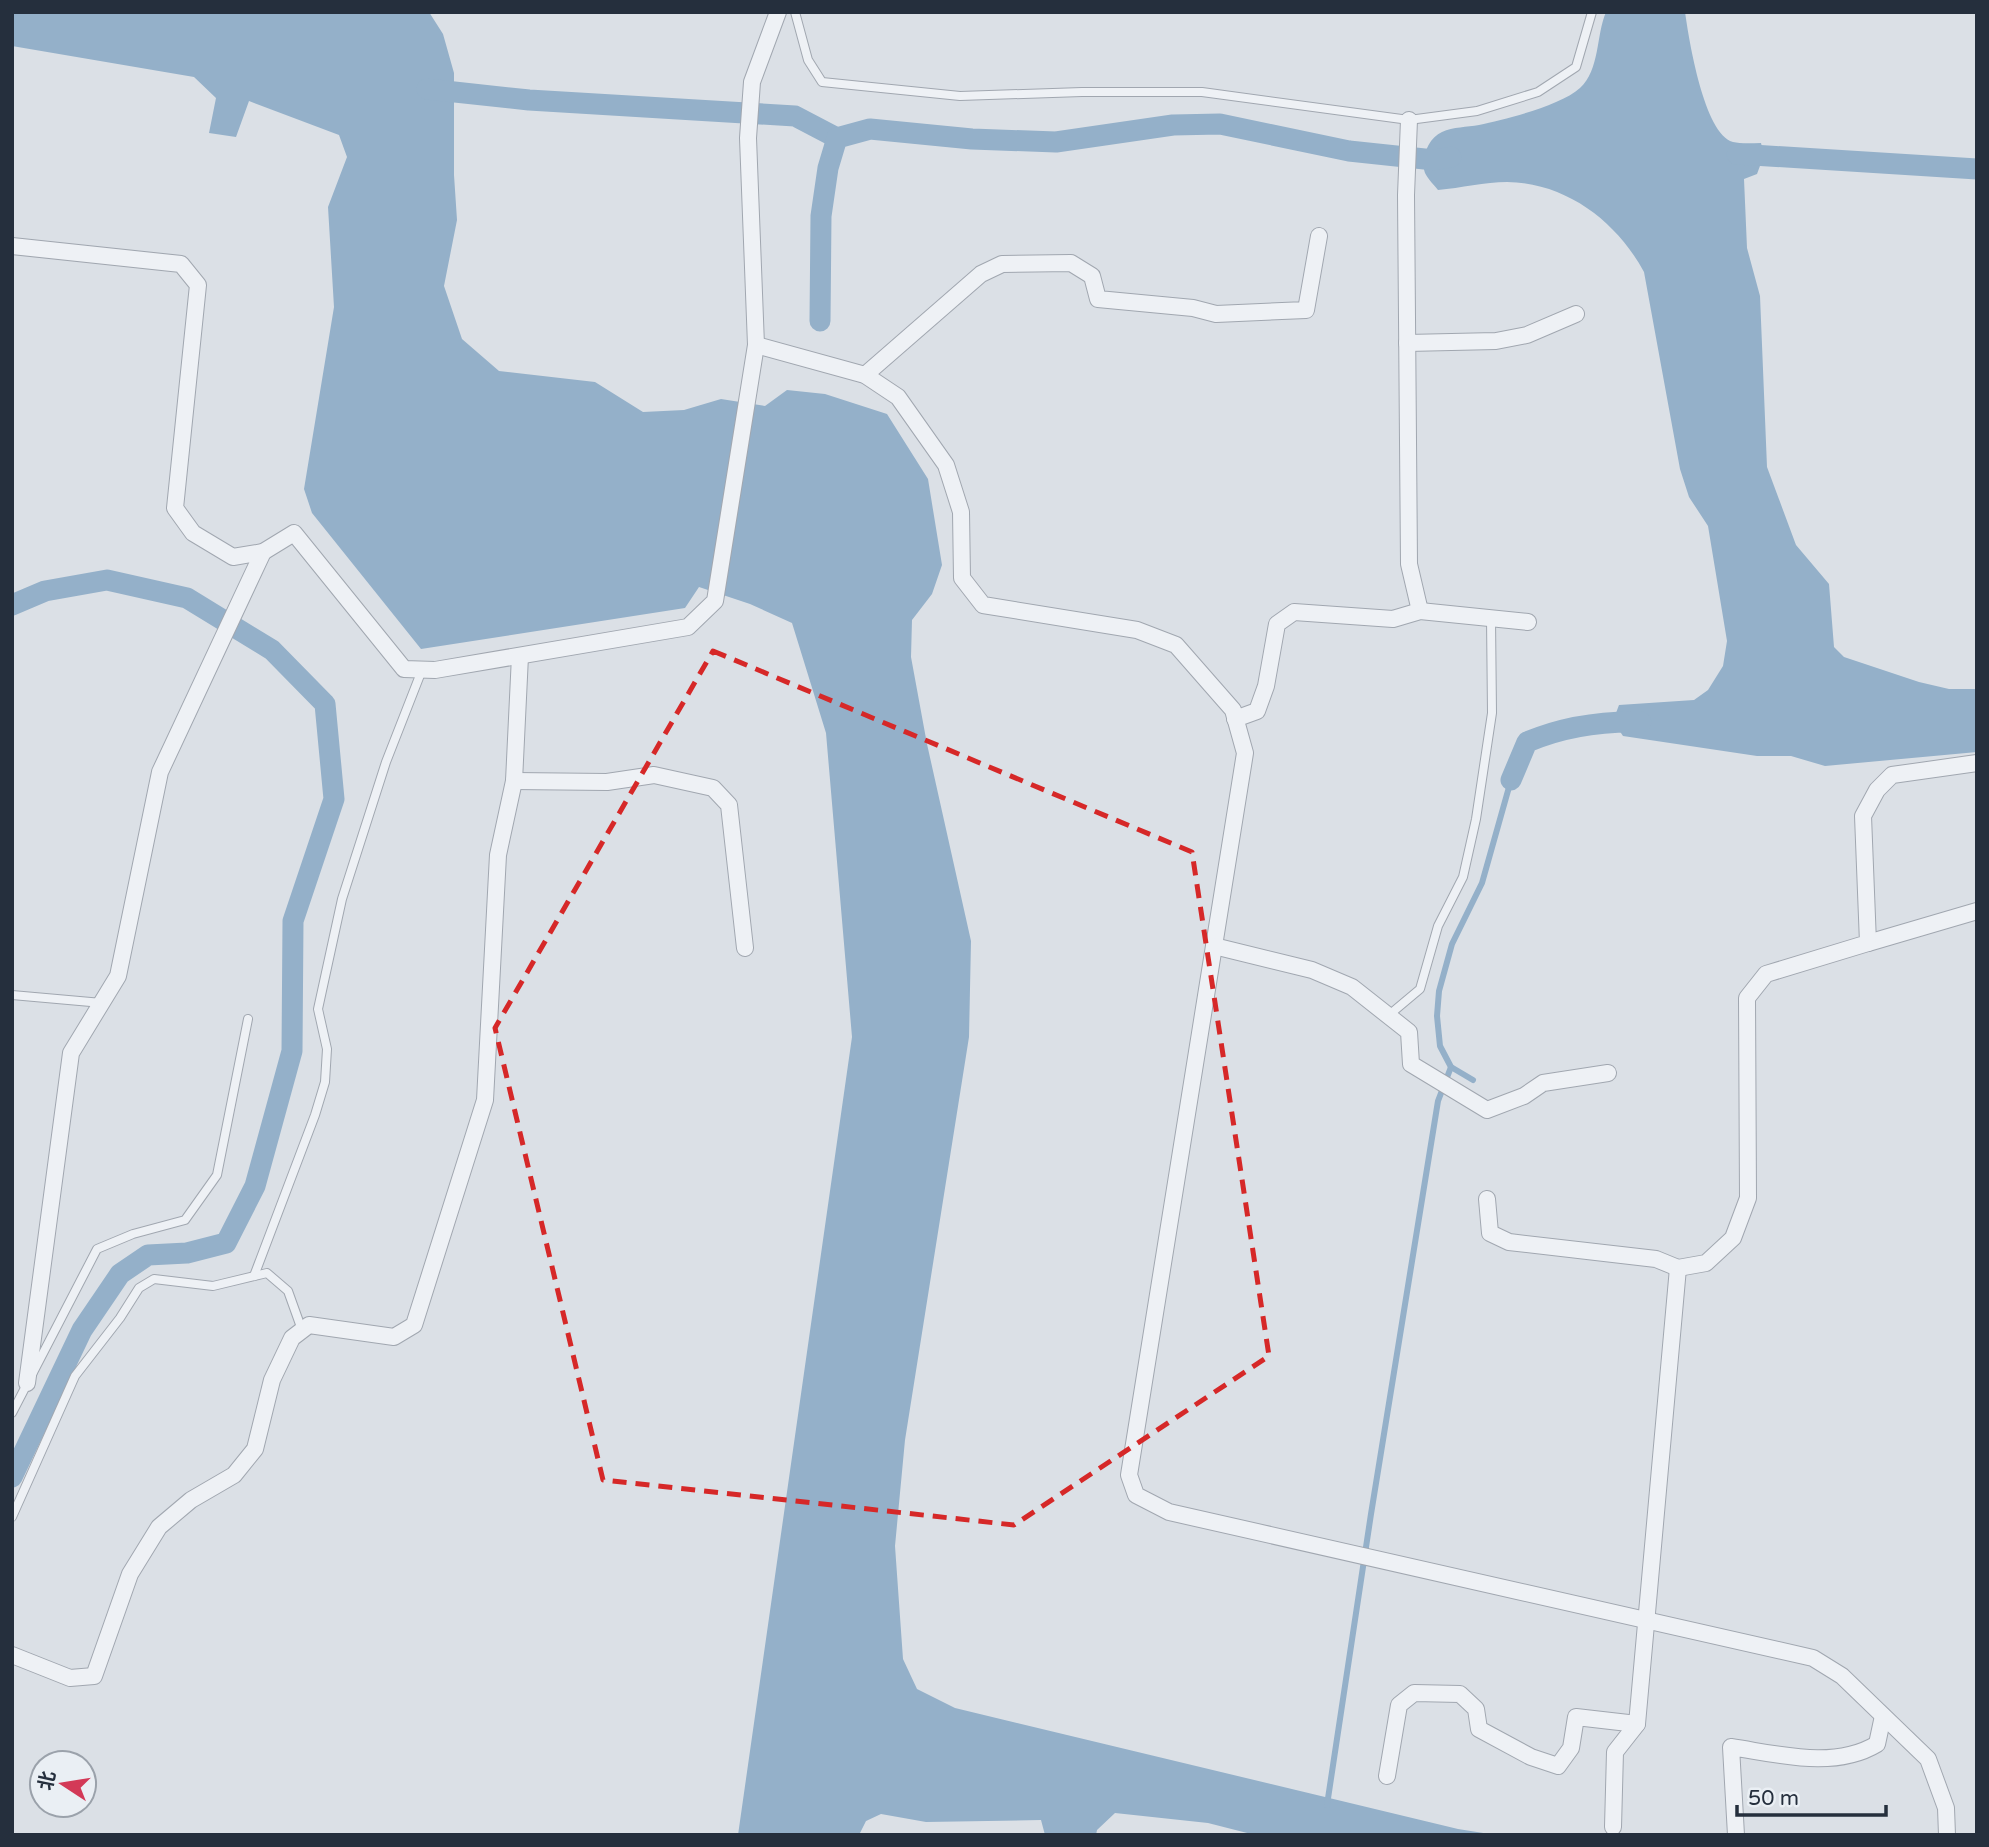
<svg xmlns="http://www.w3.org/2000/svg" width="1989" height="1847" viewBox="0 0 1989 1847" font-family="'Varela Round','Noto Sans SC',sans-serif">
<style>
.water{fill:#94b0c9}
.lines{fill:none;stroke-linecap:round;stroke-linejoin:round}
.stream{stroke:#94b0c9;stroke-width:6}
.canal{stroke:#94b0c9;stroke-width:21}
.lane-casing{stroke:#a1a7b0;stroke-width:10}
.street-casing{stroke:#a1a7b0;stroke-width:18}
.lane{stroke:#eef1f5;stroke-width:8}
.street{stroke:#eef1f5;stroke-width:16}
.marked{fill:none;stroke:#d62828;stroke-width:5;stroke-dasharray:14 9;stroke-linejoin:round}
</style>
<rect width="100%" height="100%" fill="#dbe0e6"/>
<g class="water">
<path d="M12 12H429L443 34 454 73V175L457 220 444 286 462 339 499 371 595 382 643 412 684 410 721 399 765 406 787 390 825 394 887 414 928 479 942 565 932 594 912 620 911 657 927 744 971 941 969 1037 905 1440 895 1546 903 1659 917 1689 955 1708 1458 1829 1496 1835H1255L1208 1823 1115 1813 1097 1830 1096 1835H1045L1041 1820 926 1822 881 1814 866 1821 859 1835H738L852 1037 826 733 792 623 750 604 699 587 685 608 421 649 312 513 304 489 334 307 328 207 347 157 339 135 249 101 236 137 209 133 216 98 194 77 12 46Z"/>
<path d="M1606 12H1685C1689 40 1704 134 1733 142 1741 144 1752 143 1761 143L1764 155 1757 174 1744 179 1747 248 1760 296 1767 467 1796 545 1829 584 1834 647 1844 657 1919 682 1949 689H1977V752L1825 766 1791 756H1757L1623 736 1613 721 1619 705 1694 700 1708 690 1723 666 1727 641 1708 526 1689 497 1680 469 1644 272C1617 222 1567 183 1507 182 1485 182 1461 188 1438 190 1434 185 1428 179 1425 173 1420 159 1428 138 1442 132 1453 127 1467 127 1479 125 1506 119 1560 106 1580 88 1600 70 1596 35 1606 12Z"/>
</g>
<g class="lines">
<g class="stream">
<path d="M1473 1080 1451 1067 1440 1046 1437 1016 1439 991 1452 944 1482 883 1511 780"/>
<path d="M1327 1805 1371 1514 1438 1101 1451 1067"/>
</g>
<g class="canal">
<path d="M427 89 529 100 795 116 837 138"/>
<path d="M1737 154 1977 169"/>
<path d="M820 321 821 216 828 168 837 138 870 129 972 139 1056 142 1173 125 1220 124 1349 151 1434 160 1451 157"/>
<path d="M12 605 45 591 107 580 187 598 272 650 325 704 334 799 293 921 292 1051 255 1186 226 1243 187 1253 148 1255 120 1274 82 1330 12 1477"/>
<path d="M1511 780 1527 742C1562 727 1602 721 1641 722"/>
</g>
<defs>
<g id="lane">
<path d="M795 12 808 60 822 82 960 96 1082 92H1202L1409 120 1477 111 1538 92 1576 67 1592 12"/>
<path d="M12 995 102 1003"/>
<path d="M1389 1015 1420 989 1438 926 1463 877 1476 819 1492 713 1491 619"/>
<path d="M254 1276 315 1115 325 1082 327 1049 318 1009 342 899 386 762 422 670"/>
<path d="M12 1413 97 1249 133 1234 185 1220 217 1175 248 1019"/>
<path d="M12 1517 75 1376 120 1318 139 1288 154 1279 213 1286 267 1273 288 1291 302 1330"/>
</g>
<g id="street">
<path d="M1409 120 1406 195 1409 564 1420 611"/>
<path d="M12 246 181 264 198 285 175 508 193 533 233 557 263 552 294 533 404 669 435 670 688 627 715 601 756 345 748 138 752 82 778 12"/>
<path d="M1407 343 1496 341 1527 335 1576 314"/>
<path d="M756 345 865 375 898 397 946 465 961 512 962 578 983 605 1137 630 1176 645 1233 710 1245 753 1129 1475 1136 1495 1169 1512 1813 1658 1842 1676 1928 1759 1946 1808 1947 1835"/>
<path d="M865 375 981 274 1002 264 1071 263 1092 276 1098 299 1193 308 1216 314 1306 310 1319 236"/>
<path d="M1235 719 1257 711 1266 686 1277 624 1294 612 1393 619 1420 611 1528 622"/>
<path d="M514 781 607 782 654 775 713 788 729 805 745 948"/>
<path d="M1868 943 1977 911"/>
<path d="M1214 946 1312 970 1352 987 1409 1032 1411 1064 1487 1110 1524 1096 1543 1083 1608 1073"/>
<path d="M1487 1199 1490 1233 1509 1242 1656 1259 1678 1268 1706 1263 1733 1238 1748 1198 1747 998 1766 974 1868 943 1863 816 1877 790 1892 775 1977 763"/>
<path d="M27 1383 71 1053 118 976 160 772 263 552"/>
<path d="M12 1655 70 1678 94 1676 130 1574 159 1527 191 1500 234 1475 255 1449 272 1380 292 1338 309 1325 394 1337 414 1325 485 1100 498 855 514 781 520 656"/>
<path d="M1387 1776 1399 1705 1414 1693 1460 1694 1476 1709 1479 1729 1531 1757 1558 1766 1571 1748 1576 1717 1637 1724 1678 1268"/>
<path d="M1613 1827 1615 1752 1637 1724"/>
<path d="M1736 1835 1731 1747C1778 1754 1834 1770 1877 1744L1883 1716"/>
</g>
</defs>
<use href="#lane" class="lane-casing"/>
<use href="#street" class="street-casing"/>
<use href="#lane" class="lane"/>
<use href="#street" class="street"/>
</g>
<path class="marked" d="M713 651 1192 852 1269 1356 1014 1525 603 1480 495 1028Z"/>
<rect width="1989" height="1847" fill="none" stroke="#252f3d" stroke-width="28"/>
<g transform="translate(63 1784) rotate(282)"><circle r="33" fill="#eaeff4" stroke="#9ba2ab" stroke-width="2"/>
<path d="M0-5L12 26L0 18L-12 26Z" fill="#d33957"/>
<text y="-10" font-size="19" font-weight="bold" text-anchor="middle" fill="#252f3d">北</text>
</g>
<path d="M1737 1805v10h149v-10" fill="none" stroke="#252f3d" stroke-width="3.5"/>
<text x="1748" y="1805" font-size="21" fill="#252f3d" stroke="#eaeff4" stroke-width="5" paint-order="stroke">50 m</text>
</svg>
